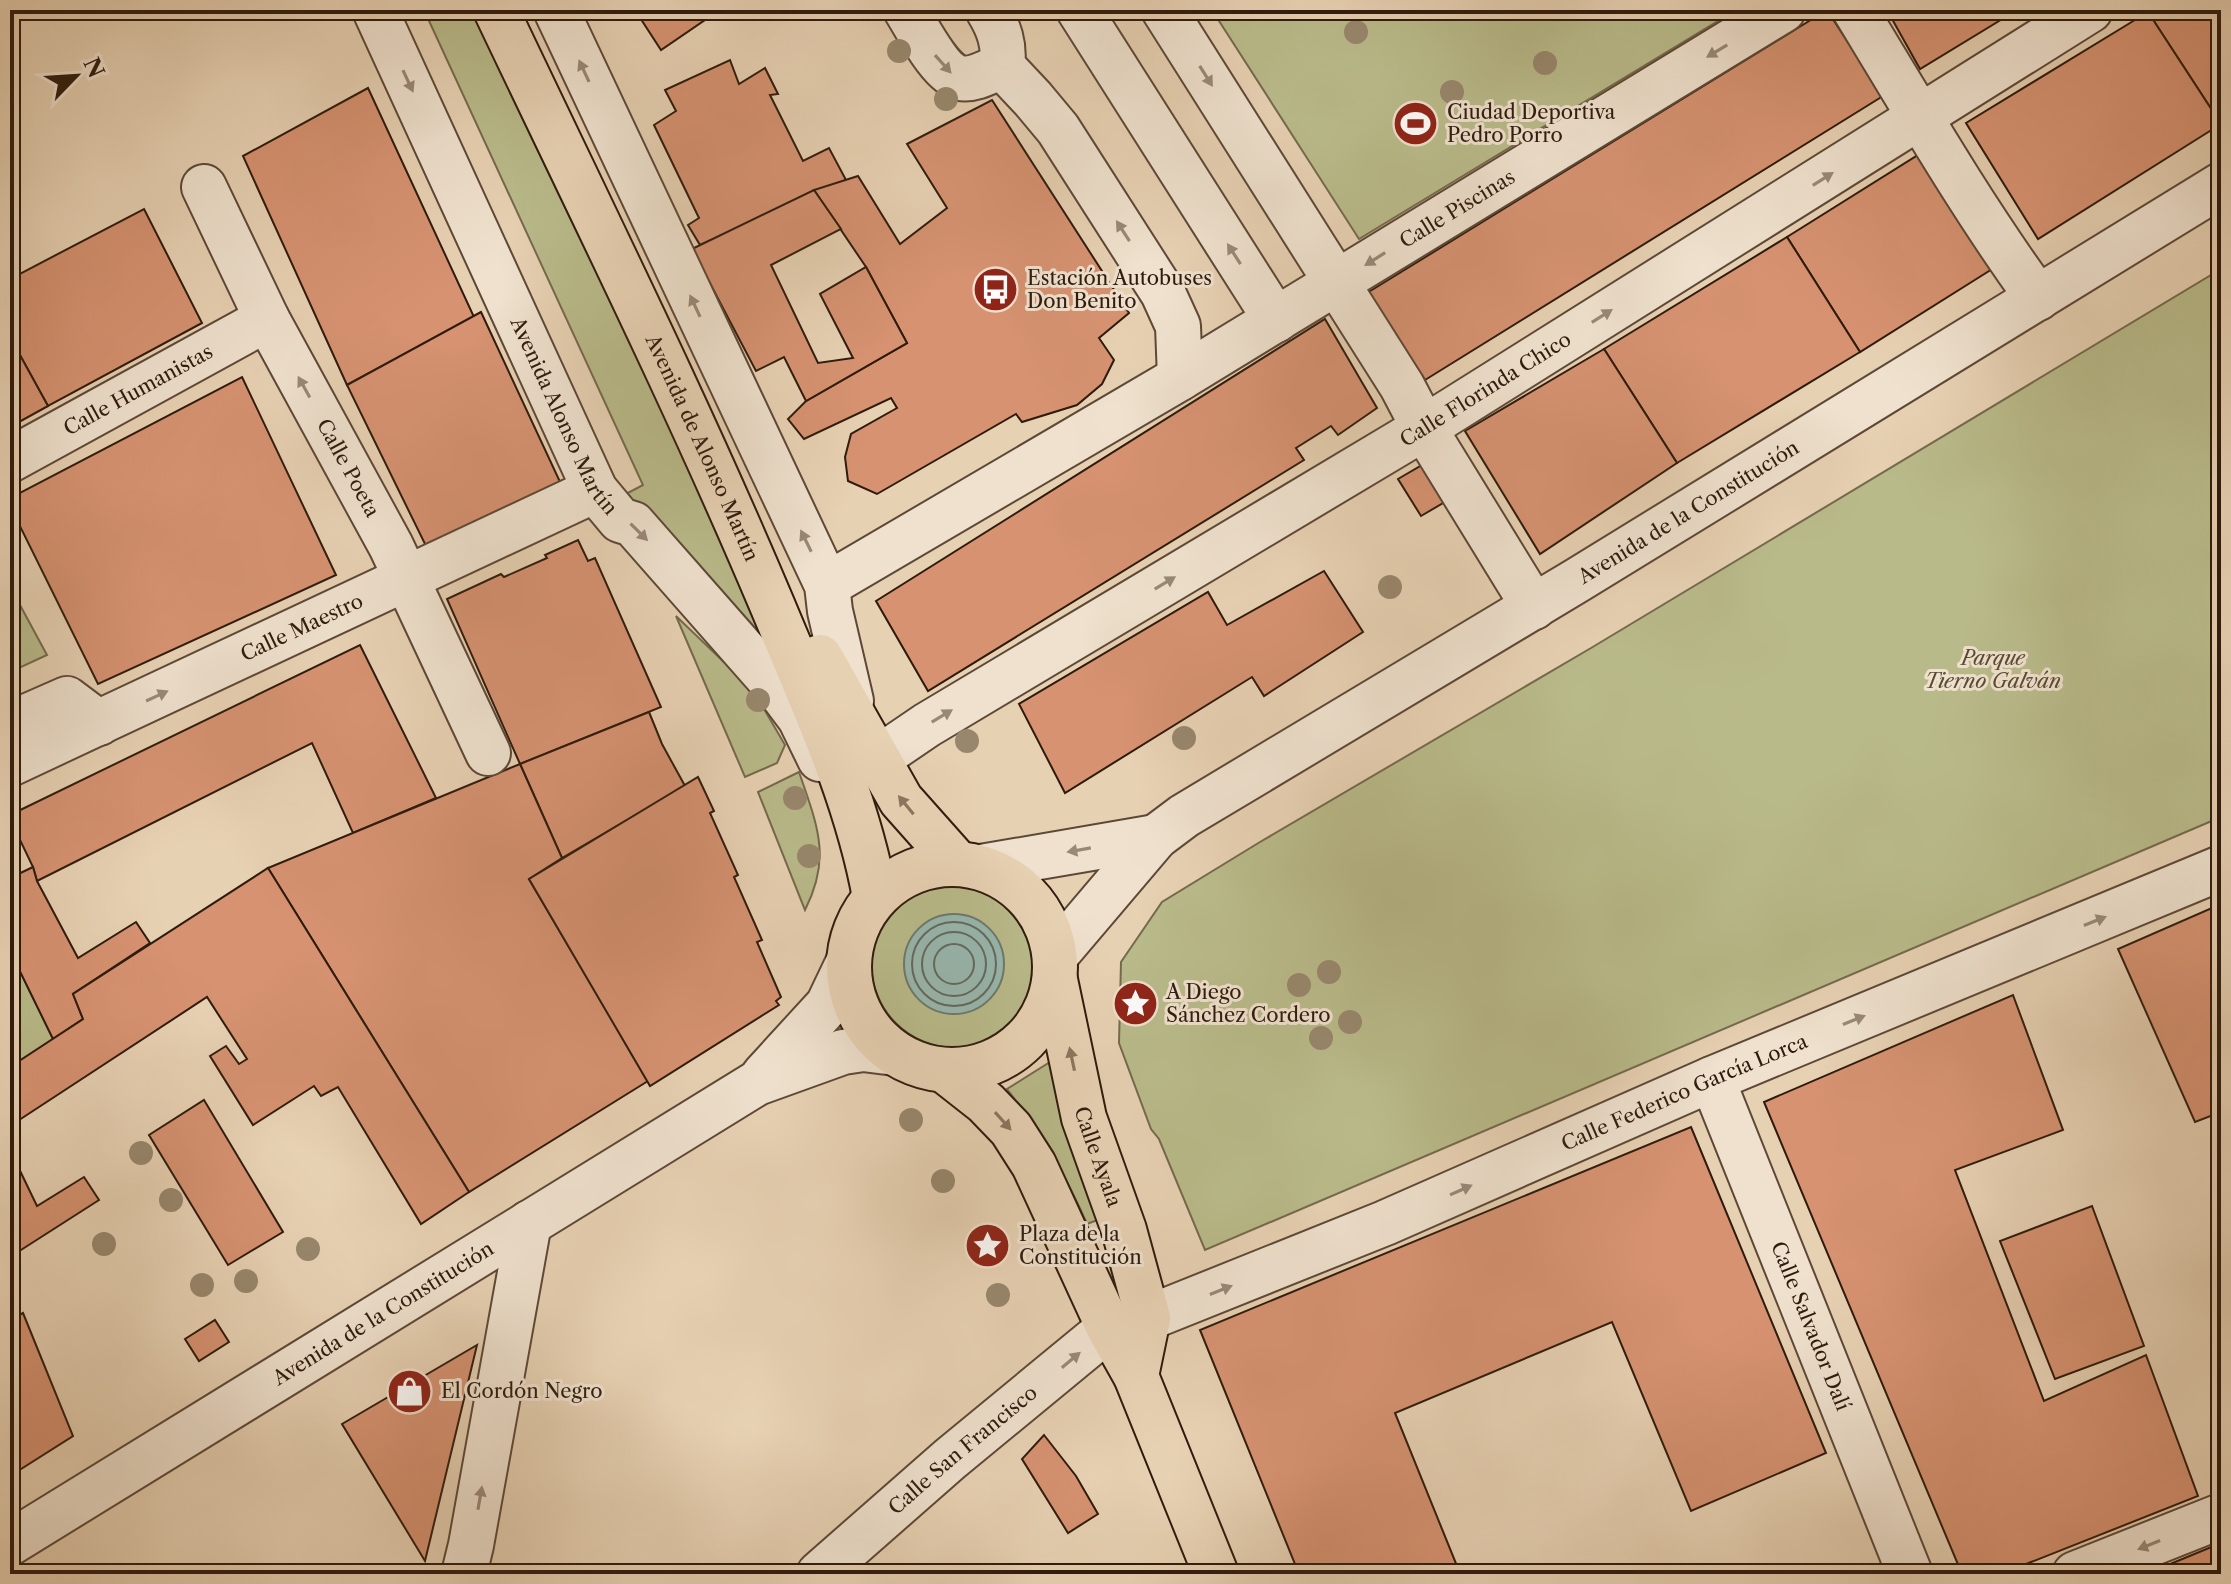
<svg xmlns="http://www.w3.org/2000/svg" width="2231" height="1584" viewBox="0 0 2231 1584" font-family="'Libre Caslon Text',serif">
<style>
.green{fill:#b9ba8a;stroke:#746a4c;stroke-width:2}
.water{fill:#97b7ae;stroke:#6d796e;stroke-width:2}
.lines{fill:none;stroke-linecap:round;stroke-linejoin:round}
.shore{stroke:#63695e;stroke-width:2}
.building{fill:#d69271;stroke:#2f1b0e;stroke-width:2}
.minor-casing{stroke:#5d4837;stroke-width:48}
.major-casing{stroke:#2f1b0e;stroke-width:48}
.minor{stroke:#efe1ce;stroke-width:44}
.major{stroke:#e7d1b3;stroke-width:44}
.tree{fill:#98876d}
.oneway{fill:#998878}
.oneway2{fill:#8b7660}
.labels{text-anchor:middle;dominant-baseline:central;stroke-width:6;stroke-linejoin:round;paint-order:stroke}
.poi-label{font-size:20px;fill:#2f1b0e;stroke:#efe1ce;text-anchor:start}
.street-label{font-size:20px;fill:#2f1b0e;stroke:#efe1ce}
.park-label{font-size:20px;font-style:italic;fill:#584b33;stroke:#efe1ce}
</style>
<rect width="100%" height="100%" fill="#e7d1b3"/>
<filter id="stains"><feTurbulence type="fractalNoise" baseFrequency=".0025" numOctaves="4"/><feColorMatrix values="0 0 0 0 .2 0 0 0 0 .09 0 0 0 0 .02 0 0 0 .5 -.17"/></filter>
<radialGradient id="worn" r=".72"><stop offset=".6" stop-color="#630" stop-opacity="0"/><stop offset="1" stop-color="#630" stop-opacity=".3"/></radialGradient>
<g class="green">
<path d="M424 10H496L771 654 622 496 643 485Z"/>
<path d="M1212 10H1736L1359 239Z"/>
<path d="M2221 269V817L1205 1250 1159 1139 1151 1129 1119 1043 1121 962 1162 902 1260 842 1591 648Z"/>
<path d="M20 605 47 655 19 668 10 664V609Z"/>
<path d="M676 616 753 690 785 745 777 763 745 777Z"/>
<path d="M799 772C817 825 832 857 805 910L758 792Z"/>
<circle cx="956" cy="963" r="85"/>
<path d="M10 951 53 1039 10 1067Z"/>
<path d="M1050 1062 1103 1218 1087 1224C1066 1176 1040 1131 1007 1089Z"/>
</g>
<circle class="water" cx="954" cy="964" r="50"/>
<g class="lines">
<g class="shore">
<circle cx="954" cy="964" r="42"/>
<circle cx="954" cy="964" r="32"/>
<circle cx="954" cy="964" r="20"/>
</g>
</g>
<g class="building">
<path d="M635 10H717L718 11 661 50Z"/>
<path d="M1827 10 1883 96 1425 380 1367 293Z"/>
<path d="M1887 10H2017L1920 69Z"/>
<path d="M2151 10H2221V124L2148 12Z"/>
<path d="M2148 12 2221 124 2038 239 1966 123Z"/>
<path d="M730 60 739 84 765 68 778 94 770 95 803 161 829 148 846 180 700 245 688 225 699 218 654 125 676 111 665 90Z"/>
<path d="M368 88 474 317 347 385 243 156Z"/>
<path d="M992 100 1129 313 1099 338 1114 360 1102 384 1077 405 1022 422 1016 414 877 494 848 481 845 457 851 434 897 408 891 398 804 439 788 419 806 401 907 343 866 267 814 190 858 176 900 244 947 208 907 144Z"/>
<path d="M1926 150 1997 266 1860 352 1787 237Z"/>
<path d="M814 190 841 229 771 265 818 363 853 358 820 294 866 267 907 343 806 401 784 357 756 371 692 249Z"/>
<path d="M144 209 202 323 48 406 10 337V279Z"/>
<path d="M1787 237 1860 352 1677 463 1604 349Z"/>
<path d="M481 312 561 484 426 546 347 385Z"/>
<path d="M1325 319 1377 408 1338 435 1331 426 1296 448 1304 460 928 691 876 601Z"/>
<path d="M10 337 48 406 10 427Z"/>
<path d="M1604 349 1677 463 1540 554 1465 431Z"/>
<path d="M242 377 336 575 98 684 10 506V498Z"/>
<path d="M1429 461 1450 499 1421 516 1398 479Z"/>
<path d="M578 540 588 561 595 558 661 707 520 764 447 599 501 574 504 577 547 558 545 555Z"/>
<path d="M1324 571 1363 632 1264 696 1252 677 1065 793 1019 704 1208 592 1227 625Z"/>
<path d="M360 645 436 798 353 833 312 743 37 881 33 867 10 819V815Z"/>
<path d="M649 712 662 744 685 786 562 858 520 764Z"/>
<path d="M520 764 562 858 529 879 648 1081 469 1192 268 868Z"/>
<path d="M698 777 714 811 710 813 738 875 734 877 762 940 757 942 781 997 776 1001 779 1005 650 1086 529 879Z"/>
<path d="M33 867 37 881 78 958 136 922 150 943 73 994 83 1019 53 1039 10 951V878Z"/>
<path d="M268 868 469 1192 421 1224 338 1087 321 1096 314 1086 253 1125 210 1056 226 1046 239 1064 247 1059 207 997 10 1126V1067L83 1019 73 994Z"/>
<path d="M2221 904V1112L2195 1122 2118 949Z"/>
<path d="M2013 995 2063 1130 1955 1170 2044 1401 2146 1355 2198 1496 2001 1574H1962L1764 1102Z"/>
<path d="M204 1100 283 1232 228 1265 149 1135Z"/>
<path d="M1691 1127 1826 1453 1691 1511 1612 1322 1395 1413 1457 1566 1435 1574H1299L1200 1330Z"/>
<path d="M10 1150 37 1206 84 1177 99 1200 10 1257Z"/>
<path d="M2092 1206 2144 1346 2055 1379 2000 1241Z"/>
<path d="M23 1313 73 1436 10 1476V1320Z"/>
<path d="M215 1320 229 1342 199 1361 185 1339Z"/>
<path d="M477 1345 425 1561 342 1424Z"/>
<path d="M1044 1435 1076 1476 1098 1514 1068 1533 1022 1459Z"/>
<path d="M2221 1543V1574H2146Z"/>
</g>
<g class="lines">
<defs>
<g id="minor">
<path id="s1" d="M375 10 595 490 620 520 633 524 779 690 800 718 820 759"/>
<path d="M556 10 827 585 830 611 851 701"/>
<path d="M906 10C917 27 940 74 960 78 973 81 990 71 1002 66"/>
<path d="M988 10C999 28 1005 45 1002 66"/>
<path d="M1079 10 1276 320"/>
<path d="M1164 10 1402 386 1424 428 1534 607"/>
<path d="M1855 10C1914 107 1971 206 2038 298"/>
<path d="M1002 66 1033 99 1058 129 1163 293 1178 326 1180 378"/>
<path id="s2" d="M204 187 267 319 391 546 488 753"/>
<path id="s3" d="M10 460 267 319"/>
<path id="s4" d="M827 585 1180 378 1783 10"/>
<path d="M10 724 67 699 99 723"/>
<path id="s5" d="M877 759 927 725 1424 428 2090 10"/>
<path id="s6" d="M10 764 595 490"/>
<path d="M981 867 1156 837"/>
<path id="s7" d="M1055 956 1156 837 1184 816 1576 581 2221 185"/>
<path d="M764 1075 828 1005 849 961"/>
<path id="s8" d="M1712 1079 1910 1574"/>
<path id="s9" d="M1148 1318 1385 1223 1712 1079 2221 868"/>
<path id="s10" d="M10 1543 757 1083 843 1052 863 1049 895 1053"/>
<path d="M464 1574 471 1545 529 1223"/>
<path id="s11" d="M819 1574 950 1459 1109 1328"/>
<path d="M2075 1574 2221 1516"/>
</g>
<g id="major">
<path id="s12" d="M496 10C590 208 688 405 773 607 812 701 857 797 875 897"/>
<path d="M820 657 901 800 957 863"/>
<circle cx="952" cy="967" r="103"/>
<path id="s13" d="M1055 980 1084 1118 1124 1230 1148 1318 1136 1376"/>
<path d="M944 1070 986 1103 1011 1129 1034 1165 1109 1328 1136 1376 1216 1574"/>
</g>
</defs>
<use href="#minor" class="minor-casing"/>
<use href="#major" class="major-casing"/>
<use href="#minor" class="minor"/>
<use href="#major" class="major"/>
</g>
<g class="tree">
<circle cx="1356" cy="32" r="12"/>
<circle cx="899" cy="51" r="12"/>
<circle cx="1545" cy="63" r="12"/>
<circle cx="1452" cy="92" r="12"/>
<circle cx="946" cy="99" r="12"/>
<circle cx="1390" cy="587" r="12"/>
<circle cx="758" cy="700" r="12"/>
<circle cx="1184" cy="738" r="12"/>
<circle cx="967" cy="741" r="12"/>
<circle cx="795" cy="798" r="12"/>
<circle cx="809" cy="856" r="12"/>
<circle cx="1329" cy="972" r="12"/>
<circle cx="1299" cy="985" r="12"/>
<circle cx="1350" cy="1022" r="12"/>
<circle cx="1321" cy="1038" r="12"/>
<circle cx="911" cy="1120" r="12"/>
<circle cx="141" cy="1153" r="12"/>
<circle cx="943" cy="1181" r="12"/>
<circle cx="171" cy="1200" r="12"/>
<circle cx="104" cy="1244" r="12"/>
<circle cx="308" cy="1249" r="12"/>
<circle cx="246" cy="1281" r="12"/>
<circle cx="202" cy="1285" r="12"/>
<circle cx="998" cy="1295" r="12"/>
</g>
<defs><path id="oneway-solid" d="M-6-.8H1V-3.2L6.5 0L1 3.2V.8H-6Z" transform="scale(2)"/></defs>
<g class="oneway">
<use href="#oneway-solid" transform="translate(1717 51) rotate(149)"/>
<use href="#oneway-solid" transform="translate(943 64) rotate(48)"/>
<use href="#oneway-solid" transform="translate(584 71) rotate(-115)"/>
<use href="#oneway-solid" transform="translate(1206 76) rotate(58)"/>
<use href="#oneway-solid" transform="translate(408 81) rotate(65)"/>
<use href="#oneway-solid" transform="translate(1823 179) rotate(-32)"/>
<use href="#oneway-solid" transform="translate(1123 231) rotate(-123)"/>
<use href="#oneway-solid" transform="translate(1234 254) rotate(-123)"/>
<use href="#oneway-solid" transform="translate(1375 259) rotate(148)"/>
<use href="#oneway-solid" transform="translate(695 306) rotate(-115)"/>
<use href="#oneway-solid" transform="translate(1602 316) rotate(-32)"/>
<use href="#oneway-solid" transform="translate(304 387) rotate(-119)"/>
<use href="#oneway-solid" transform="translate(639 532) rotate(45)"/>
<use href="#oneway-solid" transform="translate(806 541) rotate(-116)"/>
<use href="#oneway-solid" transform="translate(1165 583) rotate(-31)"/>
<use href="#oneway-solid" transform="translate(157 696) rotate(-25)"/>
<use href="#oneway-solid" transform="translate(942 716) rotate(-31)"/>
<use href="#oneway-solid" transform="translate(1079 850) rotate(170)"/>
<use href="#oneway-solid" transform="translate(2095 921) rotate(-22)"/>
<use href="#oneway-solid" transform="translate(1854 1020) rotate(-22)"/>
<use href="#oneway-solid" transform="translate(1461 1190) rotate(-24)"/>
<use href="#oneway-solid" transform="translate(1221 1290) rotate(-22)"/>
<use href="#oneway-solid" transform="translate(1071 1360) rotate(-40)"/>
<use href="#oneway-solid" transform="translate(480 1498) rotate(-80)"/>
<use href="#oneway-solid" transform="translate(2149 1545) rotate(158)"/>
</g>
<g class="oneway2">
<use href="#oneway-solid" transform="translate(906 805) rotate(-129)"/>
<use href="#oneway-solid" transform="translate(1072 1059) rotate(-102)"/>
<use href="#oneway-solid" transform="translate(1003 1121) rotate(48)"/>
</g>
<defs>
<symbol id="stadium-disc" viewBox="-11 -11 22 22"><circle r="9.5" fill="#8f2418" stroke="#efe1ce"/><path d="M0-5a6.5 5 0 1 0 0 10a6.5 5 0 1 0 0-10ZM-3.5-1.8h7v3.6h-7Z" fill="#fff"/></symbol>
<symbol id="bus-disc" viewBox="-11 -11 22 22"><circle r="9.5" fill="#8f2418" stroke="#efe1ce"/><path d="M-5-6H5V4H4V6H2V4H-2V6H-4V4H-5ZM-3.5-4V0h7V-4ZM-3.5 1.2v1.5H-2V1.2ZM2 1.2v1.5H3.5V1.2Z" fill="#fff"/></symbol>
<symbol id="sight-disc" viewBox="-11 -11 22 22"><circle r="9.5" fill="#8f2418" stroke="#efe1ce"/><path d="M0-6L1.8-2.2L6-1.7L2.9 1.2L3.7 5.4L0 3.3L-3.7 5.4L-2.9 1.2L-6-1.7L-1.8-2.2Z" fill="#fff"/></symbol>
<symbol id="shop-disc" viewBox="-11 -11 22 22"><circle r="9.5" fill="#8f2418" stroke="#efe1ce"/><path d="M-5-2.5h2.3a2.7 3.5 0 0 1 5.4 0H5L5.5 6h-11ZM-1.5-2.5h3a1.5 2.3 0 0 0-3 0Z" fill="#fff"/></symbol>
</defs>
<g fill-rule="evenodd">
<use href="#stadium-disc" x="1390" y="98" width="51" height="51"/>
<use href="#bus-disc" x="970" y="264" width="51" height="51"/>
<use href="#sight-disc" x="1110" y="978" width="51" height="51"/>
<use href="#sight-disc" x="962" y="1220" width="51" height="51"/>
<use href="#shop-disc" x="384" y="1366" width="51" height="51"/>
</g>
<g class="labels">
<g class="poi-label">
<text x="1447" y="112">Ciudad Deportiva<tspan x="1447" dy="23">Pedro Porro</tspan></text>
<text x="1027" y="278">Estación Autobuses<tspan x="1027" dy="23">Don Benito</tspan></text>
<text x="1166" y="992">A Diego<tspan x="1166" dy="23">Sánchez Cordero</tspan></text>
<text x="1019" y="1234">Plaza de la<tspan x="1019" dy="23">Constitución</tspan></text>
<text x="441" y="1391">El Cordón Negro</text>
</g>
<g class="street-label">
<text stroke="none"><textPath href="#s4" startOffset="734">Calle Piscinas</textPath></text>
<text stroke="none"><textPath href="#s5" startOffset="712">Calle Florinda Chico</textPath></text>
<text stroke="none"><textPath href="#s3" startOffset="146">Calle Humanistas</textPath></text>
<text stroke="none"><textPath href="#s1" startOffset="448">Avenida Alonso Martín</textPath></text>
<text stroke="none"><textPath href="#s12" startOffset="484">Avenida de Alonso Martín</textPath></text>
<text stroke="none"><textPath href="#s2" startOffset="316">Calle Poeta</textPath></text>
<text stroke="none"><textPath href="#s7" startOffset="780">Avenida de la Constitución</textPath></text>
<text stroke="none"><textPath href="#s6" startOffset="322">Calle Maestro</textPath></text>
<text stroke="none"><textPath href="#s9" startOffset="582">Calle Federico García Lorca</textPath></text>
<text stroke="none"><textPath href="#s13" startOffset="182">Calle Ayala</textPath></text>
<text stroke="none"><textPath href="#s10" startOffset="438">Avenida de la Constitución</textPath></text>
<text stroke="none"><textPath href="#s8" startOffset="266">Calle Salvador Dalí</textPath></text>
<text stroke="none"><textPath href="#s11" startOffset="190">Calle San Francisco</textPath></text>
</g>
<g class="park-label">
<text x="1993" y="658">Parque<tspan x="1993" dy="23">Tierno Galván</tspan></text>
</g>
</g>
<rect width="2231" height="1584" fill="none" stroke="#e7d1b3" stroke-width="40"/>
<rect x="12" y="12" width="2207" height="1560" fill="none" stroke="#2f1b0e" stroke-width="4"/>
<rect x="20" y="20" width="2191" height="1544" fill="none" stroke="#2f1b0e" stroke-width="2"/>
<g transform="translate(76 76) rotate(65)" stroke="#efe1ce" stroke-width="6" paint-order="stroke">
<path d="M0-6L14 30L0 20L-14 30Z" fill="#2f1b0e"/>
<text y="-12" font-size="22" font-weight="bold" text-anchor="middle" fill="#2f1b0e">N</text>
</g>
<rect width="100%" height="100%" filter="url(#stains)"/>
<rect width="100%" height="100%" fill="url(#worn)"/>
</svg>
